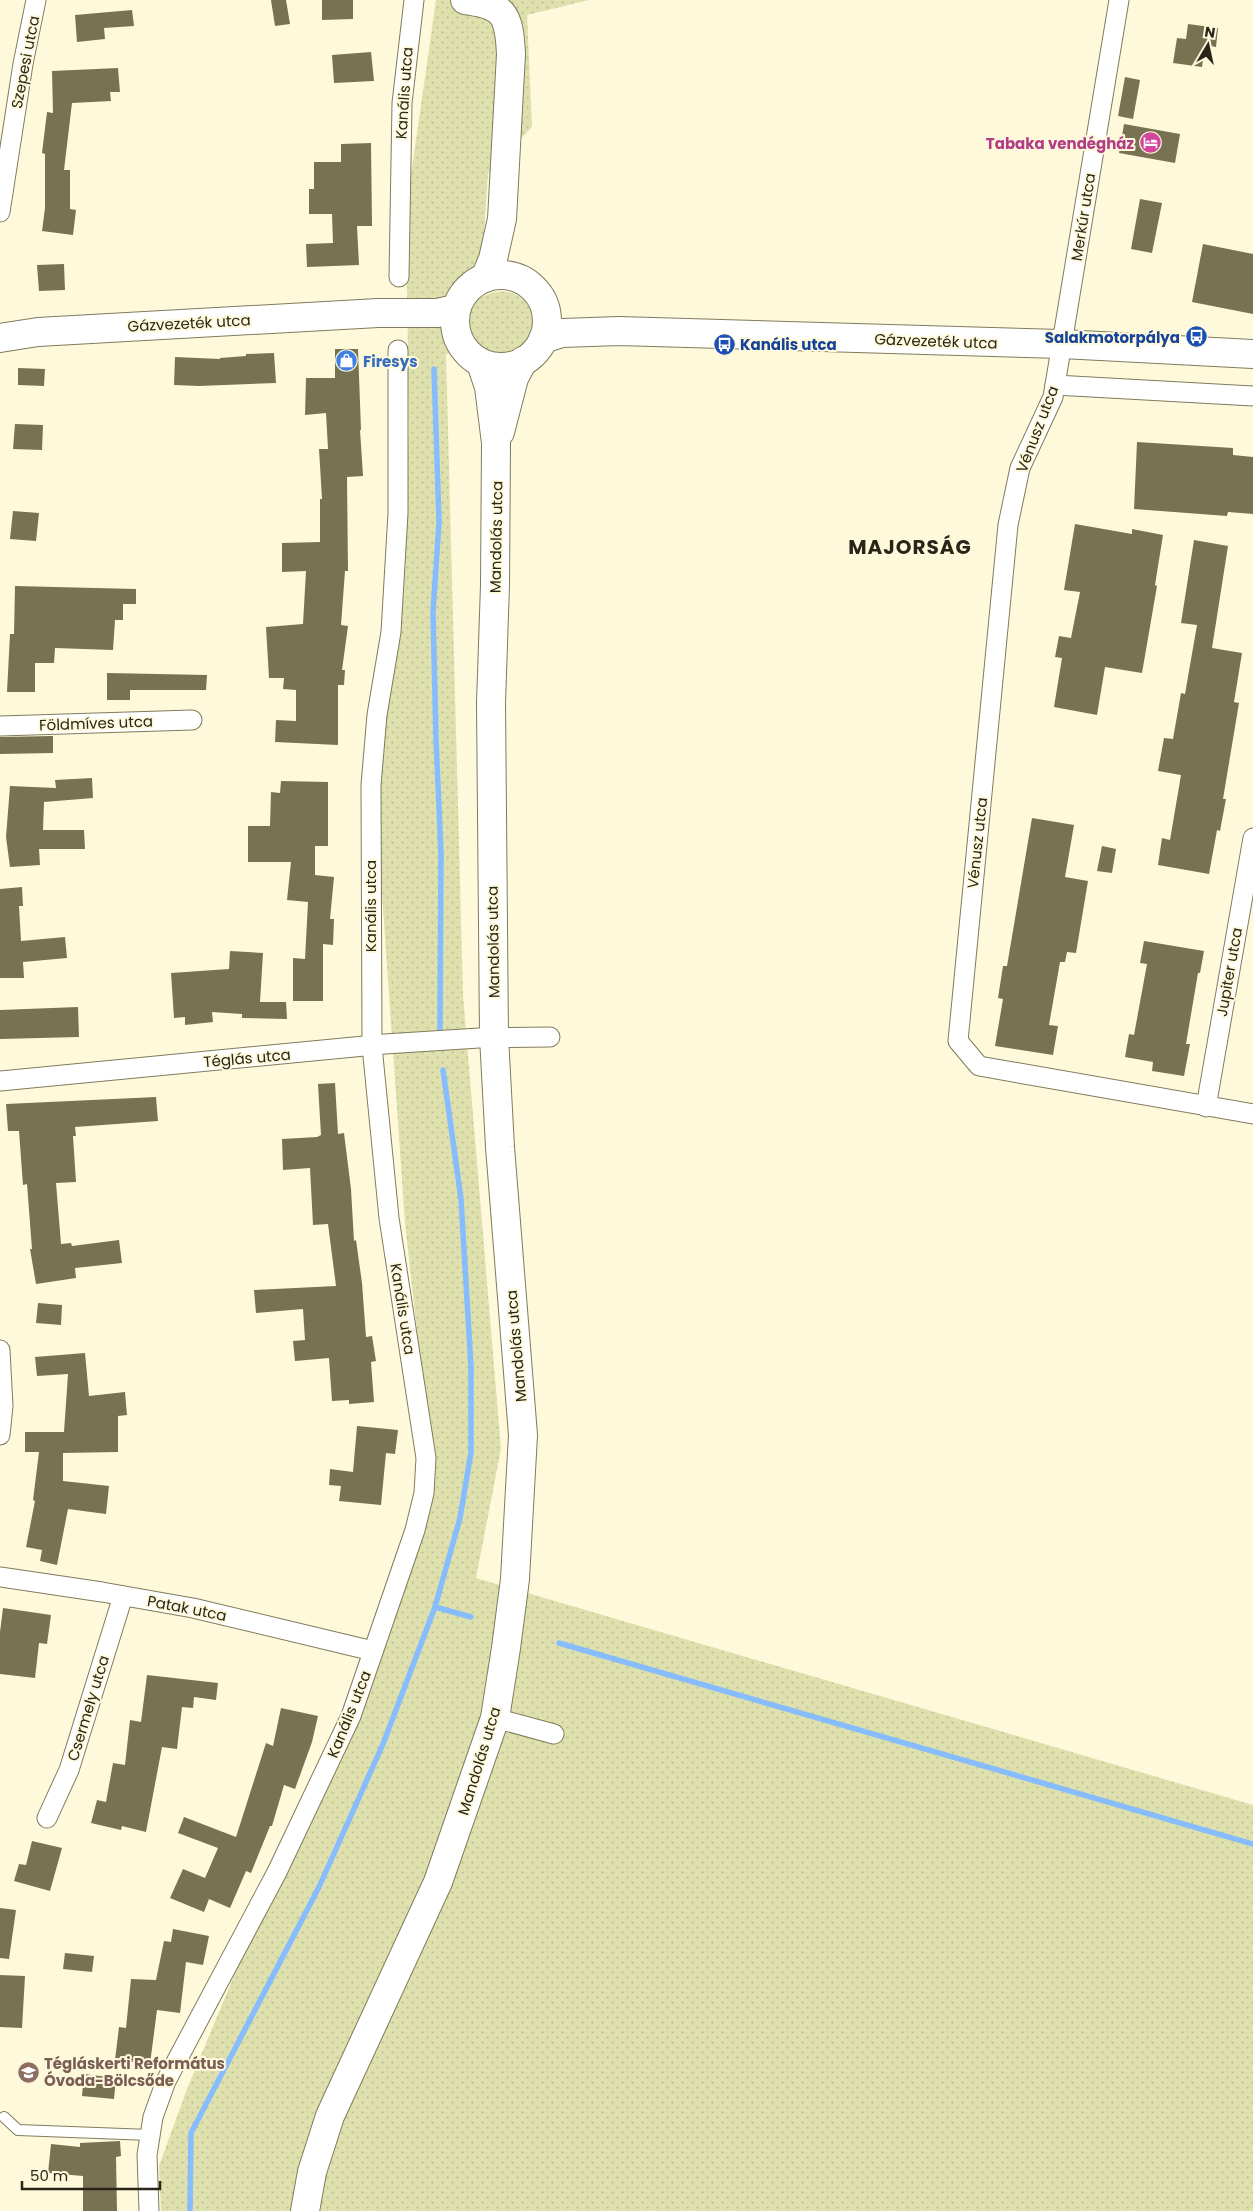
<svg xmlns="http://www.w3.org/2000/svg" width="1253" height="2211" viewBox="0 0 1253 2211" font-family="Poppins,sans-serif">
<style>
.grass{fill:url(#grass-dots)}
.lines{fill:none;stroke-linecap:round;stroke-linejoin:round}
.stream{stroke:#87bcfe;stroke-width:5.5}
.building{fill:#787252}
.lane-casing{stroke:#817b5b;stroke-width:12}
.street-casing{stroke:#817b5b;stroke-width:21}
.secondary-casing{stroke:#817b5b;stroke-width:30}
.lane{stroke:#fff;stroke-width:10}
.street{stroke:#fff;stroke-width:19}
.secondary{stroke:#fff;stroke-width:28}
.labels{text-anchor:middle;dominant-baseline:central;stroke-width:4;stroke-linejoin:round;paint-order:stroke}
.street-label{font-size:15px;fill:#282618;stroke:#fff9dc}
.hotel-label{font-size:15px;font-weight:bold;fill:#b23c85;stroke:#fff9dc;text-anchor:end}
.transit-label{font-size:15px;font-weight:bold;fill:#164399;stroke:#fff9dc;text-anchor:end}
.shop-label{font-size:15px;font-weight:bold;fill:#366cbe;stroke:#fff9dc;text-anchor:start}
.education-label{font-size:15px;font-weight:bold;fill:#785e54;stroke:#fff9dc;text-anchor:start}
.district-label{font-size:20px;font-weight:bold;letter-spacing:1px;fill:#282618;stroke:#fff9dc}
</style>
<defs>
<pattern id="grass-dots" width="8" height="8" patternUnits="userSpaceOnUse" patternTransform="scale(1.25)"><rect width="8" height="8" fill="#dee1ad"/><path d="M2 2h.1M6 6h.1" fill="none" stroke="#bec194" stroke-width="1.8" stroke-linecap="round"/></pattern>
</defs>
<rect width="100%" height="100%" fill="#fff9dc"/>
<path class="grass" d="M436 0H589L527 15 532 127 488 173 480 298C530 270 554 340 510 353 497 356 487 351 478 344L477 351 446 354 463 995 501 1449 476 1578 1253 1805V2211H161L159 2166 187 2089 249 1940 406 1585 433 1476 405 1223 374 780 394 670 409 432 406 210Z"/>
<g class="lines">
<g class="stream">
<path d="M434 369 439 522 433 612 436 739 441 854 440 1029"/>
<path d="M435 1607 460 1518 471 1452V1367L461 1199 443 1070"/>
<path d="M559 1643 1253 1844"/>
<path d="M190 2211 191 2133 319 1887 383 1744 435 1607 471 1617"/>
</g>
</g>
<g class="building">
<path d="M271 0H286L290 24 275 26Z"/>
<path d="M322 0H353V19L322 20Z"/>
<path d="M132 10 134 26 104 28 105 39 77 42 75 15Z"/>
<path d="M1188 24 1218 28 1216 47 1205 45 1202 67 1173 63 1177 38 1186 39Z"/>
<path d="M371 52 374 81 334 83 332 55Z"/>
<path d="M118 68 120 92H110L111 101 72 103 64 170H70V209L76 210 73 235 42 231 45 208V154L42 153 47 112 53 113 52 71Z"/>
<path d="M1125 77 1140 80 1133 119 1118 116Z"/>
<path d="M1124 124 1180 134 1175 163 1119 153Z"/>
<path d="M371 143 372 226H357L359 265 307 267 306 244 333 243 332 214H309V189H314V162H341V144Z"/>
<path d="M1140 199 1162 203 1152 253 1131 249Z"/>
<path d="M1203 244 1253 254V314L1192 302Z"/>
<path d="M64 264 65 290 39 291 37 265Z"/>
<path d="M335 349H358L361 430H360L363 476 347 477 348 571H345L341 625 348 626 342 670H345L344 685H338V745L275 742 276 720 296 721V690L283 689 284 678H269L266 627 303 624 306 571 282 572V543L320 542V499H322L319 449H328L326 413 305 415 306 378H335Z"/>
<path d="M274 353 276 383 199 386 174 385 175 357 220 359V358L246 356V354Z"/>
<path d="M18 368 45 369 44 386 18 385Z"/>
<path d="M15 424 43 425 42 450 13 449Z"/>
<path d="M1137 442 1233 448V455L1253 457V514L1228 512 1227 516 1134 509Z"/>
<path d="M13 511 39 513 36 541 10 539Z"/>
<path d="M1075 524 1132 534V529L1163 535 1155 585 1157 586 1142 673 1105 667 1097 715 1054 707 1062 658 1055 657 1059 636 1071 638 1080 592 1064 590Z"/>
<path d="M1194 540 1228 546 1212 648 1242 653 1234 702 1239 703 1223 799H1226L1220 831 1217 830 1209 874 1158 865 1162 838 1170 840 1181 775 1158 771 1164 738 1173 739 1181 693 1185 694 1197 625 1181 623Z"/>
<path d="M15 586 136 589V604H123V620H115L113 650 55 648 54 663H35V692H7L10 634H14Z"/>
<path d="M107 673 207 675 206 690H130V700H107Z"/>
<path d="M53 736V753L0 754V737Z"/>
<path d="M92 778 93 798 44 802 43 830H84L85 849H39L40 865 10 867 6 837 10 786 56 788 55 780Z"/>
<path d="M281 781 328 782V846H315V875L334 877 330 919H334L333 945 323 944V1001H293V958L305 959 308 902 287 900 291 862H248V826H270L271 792 280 793Z"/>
<path d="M1032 818 1074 825 1065 877 1088 881 1076 953 1067 952 1065 962H1060L1049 1025 1058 1026 1053 1055 995 1046 1003 999 998 998 1003 966H1007Z"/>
<path d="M1102 846 1116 849 1112 873 1097 871Z"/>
<path d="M22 887 23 906H19L21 941 65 937 67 958 23 962 24 978H0V889Z"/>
<path d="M1144 941 1204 951 1200 973H1198L1186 1044H1190L1184 1076 1152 1071 1153 1062 1125 1057 1129 1034 1134 1035 1147 964 1140 963Z"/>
<path d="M230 951 263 953 260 1002H286L287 1019 242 1018V1014L212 1012 213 1022 185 1025V1017L174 1018 171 973 229 969Z"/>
<path d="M78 1007 79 1037 0 1039V1010Z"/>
<path d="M335 1083 338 1134 344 1133 351 1189 354 1241 356 1240 362 1283 366 1337 372 1336 376 1361 371 1362 374 1402 349 1404V1400L332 1401 329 1358 295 1361 293 1341 305 1340 303 1309 256 1313 254 1290 336 1286 328 1224 313 1225 310 1168 283 1170 282 1139 317 1137 321 1135 318 1084Z"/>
<path d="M156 1097 158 1121 75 1127 76 1136H73L76 1182 56 1183 61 1244 71 1243 72 1246 119 1240 122 1263 75 1268 76 1278 36 1284 30 1249H32L27 1184 23 1185 19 1131H8L6 1104Z"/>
<path d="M38 1303 62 1305 61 1325 36 1323Z"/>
<path d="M85 1353 89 1396 125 1392 127 1415 118 1416V1452L63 1453V1481L109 1486 106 1514 68 1509 57 1565 40 1561 42 1550 26 1547 35 1501 33 1500 39 1452H25V1432H64L68 1374 37 1376 35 1357Z"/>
<path d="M357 1426 398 1430 395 1454 386 1453 381 1505 339 1501 341 1486 329 1485 330 1469 353 1472Z"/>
<path d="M3 1608 51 1615 47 1644 39 1643 35 1678 0 1674V1632Z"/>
<path d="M147 1675 218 1683 216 1700 194 1697 193 1708 182 1707 177 1749 162 1747 146 1832 122 1826 121 1830 91 1823 97 1800 106 1802 113 1763 125 1765 130 1720 141 1722Z"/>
<path d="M281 1708 318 1716 312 1742 295 1789 284 1785 272 1826H270L251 1873 246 1871 230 1908 209 1899 204 1912 170 1898 183 1869 205 1878 218 1848 178 1833 184 1817 236 1837 266 1743 273 1746Z"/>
<path d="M32 1841 62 1848 50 1891 14 1881 19 1864 26 1865Z"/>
<path d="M0 1908 16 1910 9 1959 0 1958Z"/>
<path d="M173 1929 209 1936 203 1965 186 1962 180 2013 157 2010 150 2064 115 2060 119 2027 126 2028 131 1979 156 1980 164 1941 171 1942Z"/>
<path d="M65 1953 94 1956 92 1972 63 1969Z"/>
<path d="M0 1975 25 1976 22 2028 0 2027Z"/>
<path d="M84 2074 116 2078 114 2099 82 2096Z"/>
<path d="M120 2141 121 2156 116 2157 117 2211H83V2176L48 2173 51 2144 80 2147V2143Z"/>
</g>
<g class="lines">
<defs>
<path id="lane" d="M4 2117 18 2130 150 2135"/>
<g id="street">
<path d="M1119 0 1053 397 1020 468 1008 525 958 1041 979 1066 1253 1114"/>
<path d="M0 212 23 64 36 0"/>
<path d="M399 277 402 103 414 0"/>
<path d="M1055 385 1253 396"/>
<path d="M0 726 192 720"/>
<path d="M0 1081 385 1044 479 1038 550 1037"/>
<path d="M1206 1107 1253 838"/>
<path d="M0 1350 3 1406 0 1435"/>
<path d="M0 1577 102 1592 193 1608 373 1651"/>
<path d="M495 1718 554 1734"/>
<path d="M47 1818 69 1770 123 1596"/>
<path d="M149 2211 147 2155 153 2117 166 2081 277 1872 351 1716 415 1530 424 1493 426 1458 389 1218 372 1046 371 785 377 715 391 632 398 513V350"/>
</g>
<g id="secondary">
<path d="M465 0C505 5 509 15 511 54L502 219 493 259 485 278"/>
<circle cx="501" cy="321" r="46"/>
<path d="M0 338 38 332 378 313H437L456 309"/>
<path d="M543 339 562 333 619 331 1062 344 1253 354"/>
<path d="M500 432 514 378 523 361"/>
<path d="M305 2211 312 2172 330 2116 438 1882 495 1718 506 1648 515 1579 523 1435 500 1147 494 1037 491 703 495 585 496 443 489 387 481 363"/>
</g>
</defs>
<use href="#lane" class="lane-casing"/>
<use href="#street" class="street-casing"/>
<use href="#secondary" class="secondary-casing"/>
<use href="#lane" class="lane"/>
<use href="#street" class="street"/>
<use href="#secondary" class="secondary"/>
</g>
<defs>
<symbol id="hotel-disc" viewBox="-11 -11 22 22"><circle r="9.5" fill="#d1479c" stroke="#fff9dc"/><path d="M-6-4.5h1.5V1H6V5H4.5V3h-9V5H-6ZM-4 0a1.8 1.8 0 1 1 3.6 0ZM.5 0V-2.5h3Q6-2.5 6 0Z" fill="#fff"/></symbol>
<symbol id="bus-disc" viewBox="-11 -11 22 22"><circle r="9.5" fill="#1a4fb4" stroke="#fff9dc"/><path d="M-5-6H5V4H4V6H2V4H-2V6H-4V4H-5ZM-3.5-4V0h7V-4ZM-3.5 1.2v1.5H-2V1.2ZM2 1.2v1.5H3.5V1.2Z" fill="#fff"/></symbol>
<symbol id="shop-disc" viewBox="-11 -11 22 22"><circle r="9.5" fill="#3f7fe0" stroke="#fff9dc"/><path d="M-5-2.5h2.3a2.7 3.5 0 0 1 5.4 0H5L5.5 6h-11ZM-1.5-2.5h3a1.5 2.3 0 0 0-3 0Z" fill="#fff"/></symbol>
<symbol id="school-disc" viewBox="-11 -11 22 22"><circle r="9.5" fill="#8d6e63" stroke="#fff9dc"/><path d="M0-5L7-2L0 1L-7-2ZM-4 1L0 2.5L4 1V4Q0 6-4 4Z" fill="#fff"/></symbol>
</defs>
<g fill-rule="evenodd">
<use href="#hotel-disc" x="1138" y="130" width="25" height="25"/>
<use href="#bus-disc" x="1184" y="324" width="25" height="25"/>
<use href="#bus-disc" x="712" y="332" width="25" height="25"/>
<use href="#shop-disc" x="334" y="348" width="25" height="25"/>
<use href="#school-disc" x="16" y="2060" width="25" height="25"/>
</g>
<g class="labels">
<g class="street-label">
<text transform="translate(25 62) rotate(-79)">Szepesi utca</text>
<text transform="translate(404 93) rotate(-86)">Kanális utca</text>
<text transform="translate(1083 217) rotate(-81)">Merkúr utca</text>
<text transform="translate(189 323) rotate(-3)">Gázvezeték utca</text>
<text transform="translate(936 341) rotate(2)">Gázvezeték utca</text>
<text transform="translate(1037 429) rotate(-69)">Vénusz utca</text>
<text transform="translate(496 537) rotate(-89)">Mandolás utca</text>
<text transform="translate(96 723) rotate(-2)">Földmíves utca</text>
<text transform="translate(977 843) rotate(-84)">Vénusz utca</text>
<text transform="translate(370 906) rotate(-90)">Kanális utca</text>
<text transform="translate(493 942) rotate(-91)">Mandolás utca</text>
<text transform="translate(1229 972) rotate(-80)">Jupiter utca</text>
<text transform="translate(247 1058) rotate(-5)">Téglás utca</text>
<text transform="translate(403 1309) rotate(81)">Kanális utca</text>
<text transform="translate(516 1346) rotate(-95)">Mandolás utca</text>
<text transform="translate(187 1608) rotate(11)">Patak utca</text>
<text transform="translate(88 1708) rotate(-73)">Csermely utca</text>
<text transform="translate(349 1714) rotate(-68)">Kanális utca</text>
<text transform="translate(479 1761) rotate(-73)">Mandolás utca</text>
</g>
<g class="hotel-label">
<text x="1134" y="143">Tabaka vendégház</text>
</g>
<g class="transit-label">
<text x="1180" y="337">Salakmotorpálya</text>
<text x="740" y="344" text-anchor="start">Kanális utca</text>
</g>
<g class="shop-label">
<text x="363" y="361">Firesys</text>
</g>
<g class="education-label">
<text x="44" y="2063">Tégláskerti Református<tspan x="44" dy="17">Óvoda-Bölcsőde</tspan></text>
</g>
<g class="district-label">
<text x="910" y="547">MAJORSÁG</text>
</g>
</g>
<g transform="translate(1208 45) rotate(9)" stroke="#fff9dc" stroke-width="4" paint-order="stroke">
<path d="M0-4L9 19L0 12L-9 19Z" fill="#282618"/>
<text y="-8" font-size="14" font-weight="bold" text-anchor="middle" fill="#282618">N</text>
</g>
<path d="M22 2181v8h138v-8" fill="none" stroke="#282618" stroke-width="2.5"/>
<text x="30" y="2181" font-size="15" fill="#282618" stroke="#fff9dc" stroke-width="4" paint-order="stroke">50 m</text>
</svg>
